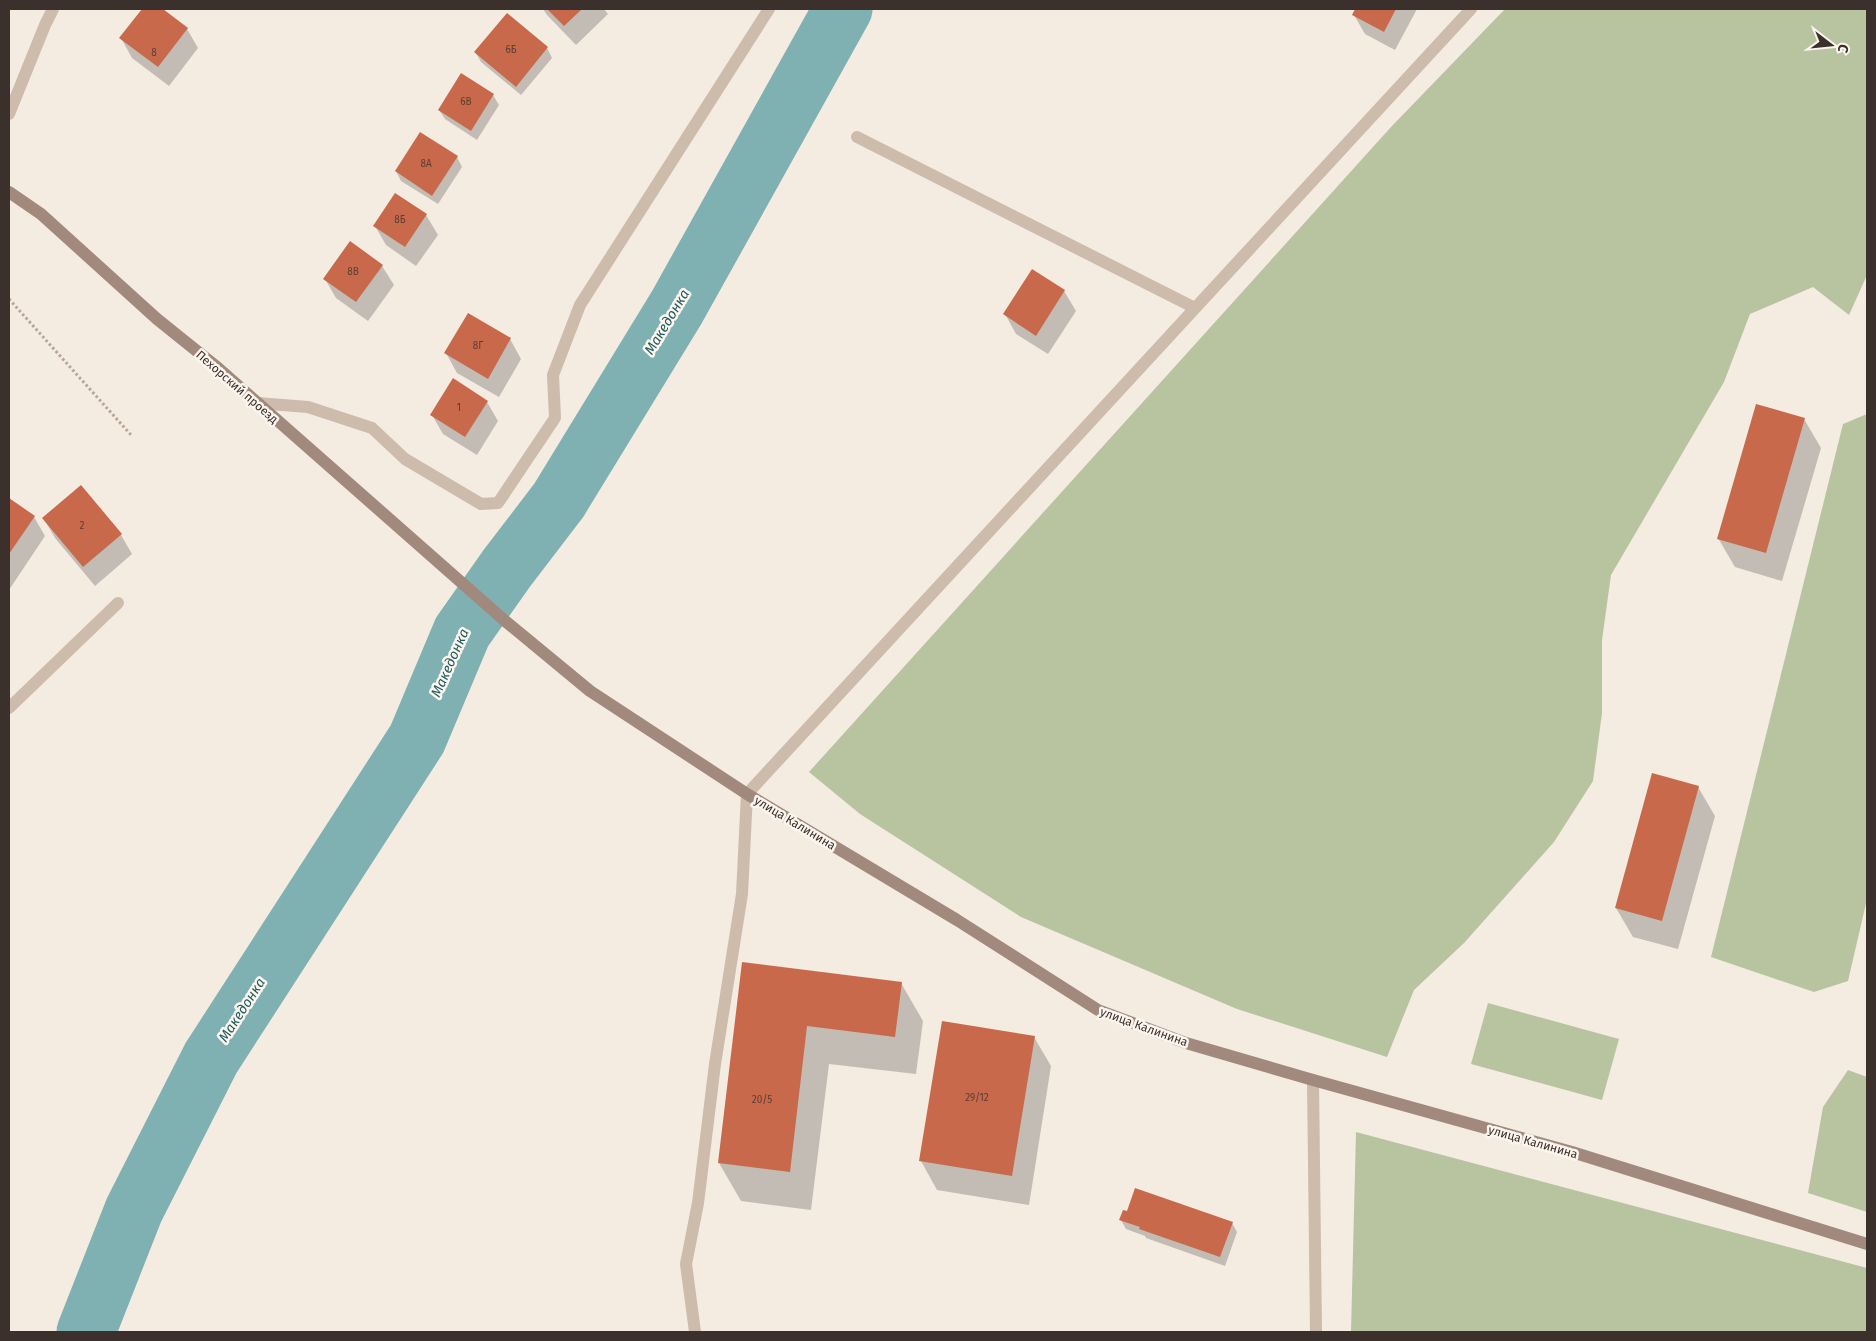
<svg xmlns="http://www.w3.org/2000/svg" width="1876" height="1341" viewBox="0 0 1876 1341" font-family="'Fira Sans',sans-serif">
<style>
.green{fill:#b8c4a0}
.shadow{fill:#0003}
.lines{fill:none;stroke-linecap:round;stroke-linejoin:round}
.river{stroke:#7fb0b2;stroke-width:59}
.building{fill:#c8694b}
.path{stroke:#b9a596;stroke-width:3;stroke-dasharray:2.5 2.5;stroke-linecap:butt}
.service{stroke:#cdbbac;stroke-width:12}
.minor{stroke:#cdbbac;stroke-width:12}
.secondary{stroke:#a18a7d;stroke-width:12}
.labels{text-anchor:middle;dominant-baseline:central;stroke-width:5;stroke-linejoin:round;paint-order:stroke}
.number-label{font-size:10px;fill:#5e3e33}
.street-label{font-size:12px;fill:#3b302b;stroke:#fbf5ee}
.water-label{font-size:14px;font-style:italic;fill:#1f5a5e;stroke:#fbf5ee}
</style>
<rect width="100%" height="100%" fill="#f4ebe1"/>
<g class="green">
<path d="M1505 9H1867V275L1849 315 1813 287 1750 314 1724 382 1611 575 1602 640V713L1593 781 1554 842 1464 943 1414 990 1387 1057 1237 1009 1021 917 860 814 809 772 1391 127Z"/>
<path d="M1867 414V899L1848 981 1814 992 1711 957 1843 424Z"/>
<path d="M1488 1003 1619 1039 1602 1100 1471 1064Z"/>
<path d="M1848 1070 1867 1077V1212L1808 1193 1823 1107Z"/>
<path d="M1356 1132 1867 1268V1332H1351Z"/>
</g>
<g class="shadow">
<path d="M143 9H161L187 29 198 48 169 86 132 58 121 38Z"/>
<path d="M543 9H604L608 14 576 45 547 15Z"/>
<path d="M1357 9H1417L1395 50 1365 34 1354 15Z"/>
<path d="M547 48 552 58 521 95 481 62 476 53Z"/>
<path d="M461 75 493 95 499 105 477 140 445 119 439 110Z"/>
<path d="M457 157 462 167 438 204 401 181 396 171Z"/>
<path d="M395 194 426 215 438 235 416 266 386 245 375 226Z"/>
<path d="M350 243 382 266 394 285 368 321 336 298 325 279Z"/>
<path d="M1032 271 1064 291 1076 311 1048 354 1016 334 1005 314Z"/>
<path d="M510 339 521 359 499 397 457 373 446 353Z"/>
<path d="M487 402 498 421 477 455 443 434 432 415Z"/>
<path d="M1804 419 1821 448 1782 581 1735 567 1718 538Z"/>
<path d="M9 500 34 517 45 536 9 590Z"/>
<path d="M44 519 121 535 132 554 95 586 55 538Z"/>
<path d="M1698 787 1715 816 1678 949 1633 937 1616 908Z"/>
<path d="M744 964 901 983 923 1021 916 1074 829 1064 811 1210 741 1201 719 1163Z"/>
<path d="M1034 1037 1051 1066 1029 1205 937 1190 921 1161Z"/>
<path d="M1121 1220 1232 1223 1237 1232 1225 1266 1146 1238 1145 1236 1126 1229Z"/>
</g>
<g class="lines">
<path class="river" d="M86 1332 134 1210 211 1058 417 739 462 632 507 568 559 500 677 307 843 9"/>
</g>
<g class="building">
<path d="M142 9H163L188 28 158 67 119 38Z"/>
<path d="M547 9H582L564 26Z"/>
<path d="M1355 9H1396L1384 32 1352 15Z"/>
<path d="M507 13 548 47 516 87 474 52Z"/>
<path d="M461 73 494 94 471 131 438 110Z"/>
<path d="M420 132 458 156 432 196 395 171Z"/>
<path d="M395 193 427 214 405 247 373 226Z"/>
<path d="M350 241 383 265 356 302 323 279Z"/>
<path d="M1032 269 1065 290 1036 336 1003 314Z"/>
<path d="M468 313 511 338 488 379 444 353Z"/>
<path d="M453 378 488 401 465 437 430 415Z"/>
<path d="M1756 404 1805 418 1766 553 1717 539Z"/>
<path d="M81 485 122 534 83 567 42 518Z"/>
<path d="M9 498 35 516 9 554Z"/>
<path d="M1652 773 1699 786 1662 921 1615 908Z"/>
<path d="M742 962 902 982 895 1037 807 1026 790 1172 718 1163Z"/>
<path d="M942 1021 1035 1036 1012 1176 919 1161Z"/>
<path d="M1135 1188 1233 1222 1220 1257 1139 1229 1140 1227 1119 1220 1123 1210 1127 1211Z"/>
</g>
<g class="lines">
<path class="path" d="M9 299 132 436"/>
<g class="service">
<path d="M857 137 1195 308"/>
<path d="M9 708 118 603"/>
</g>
<g class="minor">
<path d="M9 114 45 25 53 9"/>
<path d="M257 403 308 407 372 428 405 459 481 504 498 503 555 418 553 375 580 305 769 9"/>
<path d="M1313 1080 1316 1332"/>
<path d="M695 1332 686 1264 698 1203 715 1064 742 894 747 794 1471 9"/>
</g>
<path class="secondary" d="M9 192 41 214 157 319 218 368 504 620 590 691 747 794 957 920 1098 1010 1186 1043 1313 1080 1572 1152 1867 1244"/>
</g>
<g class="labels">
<g class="number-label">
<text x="511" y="50">6Б</text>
<text x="154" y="53">8</text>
<text x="466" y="102">6В</text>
<text x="426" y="164">8А</text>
<text x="400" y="220">8Б</text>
<text x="353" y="272">8В</text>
<text x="478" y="346">8Г</text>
<text x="459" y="408">1</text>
<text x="82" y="526">2</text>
<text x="977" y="1098">29/12</text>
<text x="762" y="1100">20/5</text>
</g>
<g class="street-label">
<text transform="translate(237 387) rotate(41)">Пехорский проезд</text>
<text transform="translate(795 823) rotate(31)">улица Калинина</text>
<text transform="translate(1144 1027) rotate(20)">улица Калинина</text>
<text transform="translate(1533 1142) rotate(16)">улица Калинина</text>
</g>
<g class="water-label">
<text transform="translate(667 322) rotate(-59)">Македонка</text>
<text transform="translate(450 663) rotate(-66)">Македонка</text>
<text transform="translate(242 1010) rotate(-57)">Македонка</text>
</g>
</g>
<rect width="1876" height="1341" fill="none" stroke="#3b302b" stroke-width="20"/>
<g transform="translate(1831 45) rotate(106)" stroke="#fbf5ee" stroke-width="4" paint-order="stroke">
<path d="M0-4L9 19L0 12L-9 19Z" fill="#3b302b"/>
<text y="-8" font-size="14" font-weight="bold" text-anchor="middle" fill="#3b302b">С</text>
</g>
</svg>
